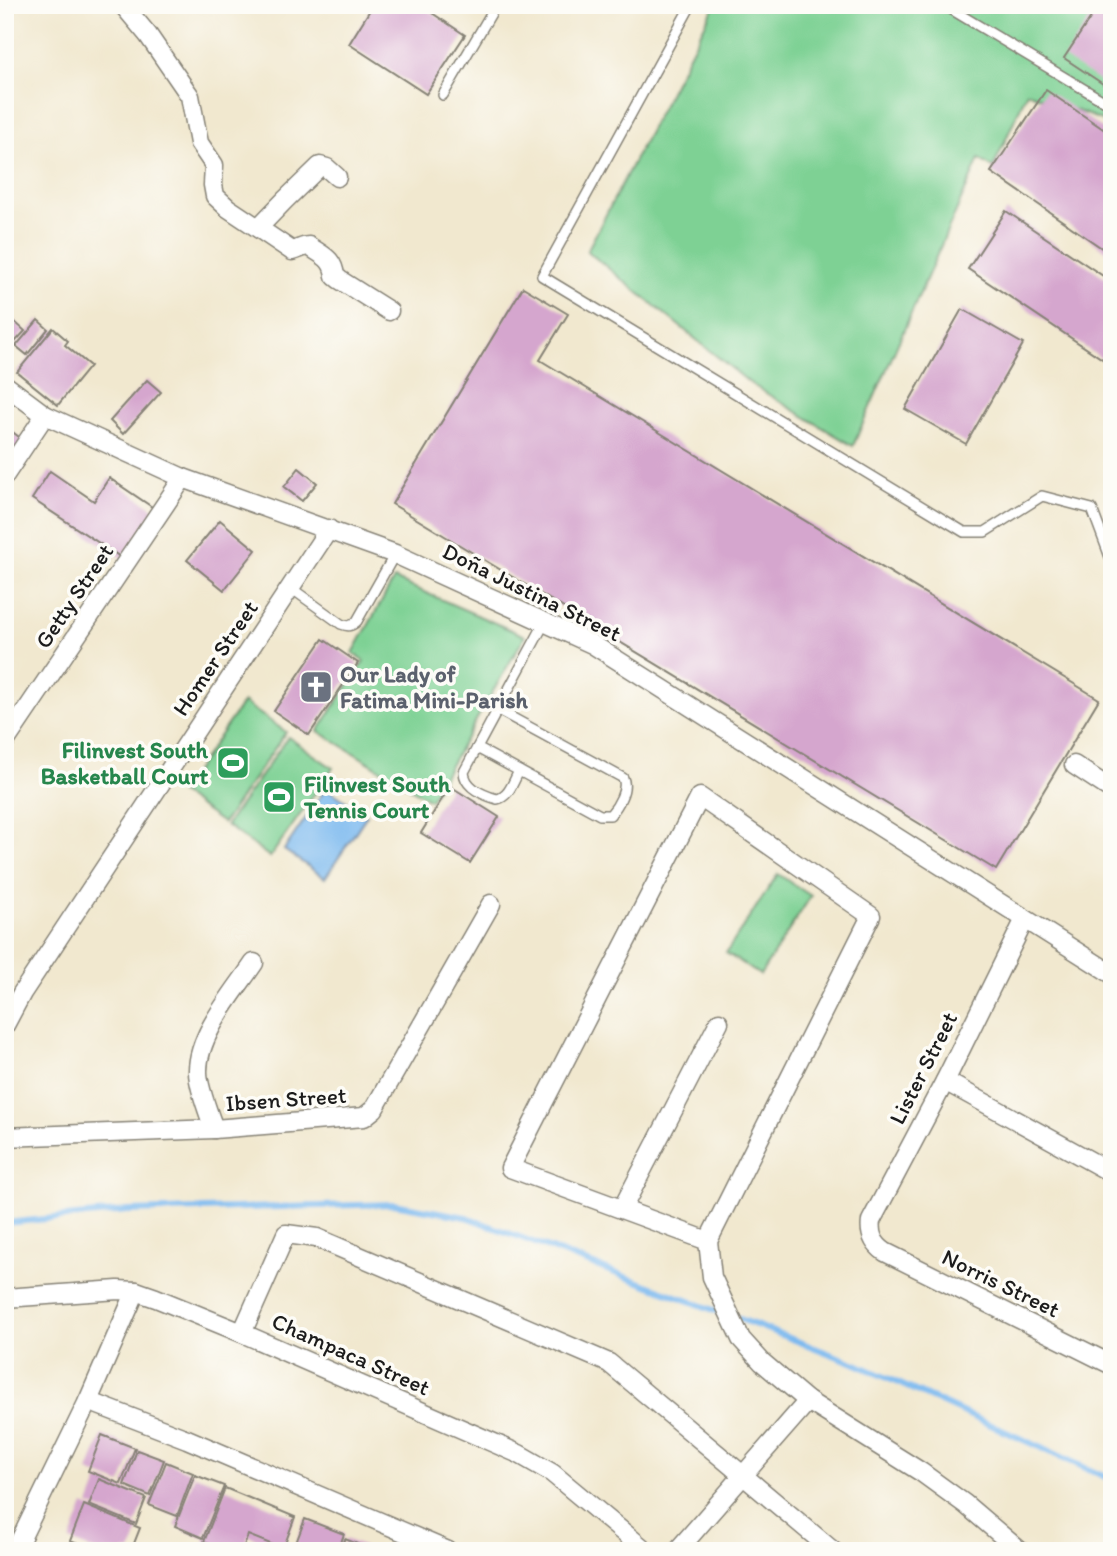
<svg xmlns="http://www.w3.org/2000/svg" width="1117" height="1556" viewBox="0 0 1117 1556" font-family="Itim,sans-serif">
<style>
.green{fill:#7ed194;stroke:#4d7658;stroke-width:2}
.water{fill:#7cb9ef;stroke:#4c6a86;stroke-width:2}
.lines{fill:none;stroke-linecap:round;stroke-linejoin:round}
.stream{stroke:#7cb9ef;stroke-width:6}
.building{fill:#d5a6ce}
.lane-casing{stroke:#868276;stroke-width:12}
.street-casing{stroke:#868276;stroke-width:21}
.lane{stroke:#fff;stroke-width:9}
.street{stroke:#fff;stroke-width:18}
.labels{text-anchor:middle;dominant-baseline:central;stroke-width:7;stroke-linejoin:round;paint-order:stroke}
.street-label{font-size:23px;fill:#1c1c1c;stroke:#fdfcf7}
.worship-label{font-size:23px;font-weight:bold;fill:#5b616d;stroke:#fdfcf7;text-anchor:start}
.leisure-label{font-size:23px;font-weight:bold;fill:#27864d;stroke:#fdfcf7;text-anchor:end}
</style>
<rect width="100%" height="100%" fill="#fdfcf7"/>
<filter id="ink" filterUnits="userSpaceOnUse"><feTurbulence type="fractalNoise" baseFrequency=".0143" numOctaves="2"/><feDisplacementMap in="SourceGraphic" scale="14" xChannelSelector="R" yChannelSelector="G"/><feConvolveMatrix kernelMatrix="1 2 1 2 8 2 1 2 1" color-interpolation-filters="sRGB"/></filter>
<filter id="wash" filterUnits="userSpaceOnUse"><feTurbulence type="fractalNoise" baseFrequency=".00686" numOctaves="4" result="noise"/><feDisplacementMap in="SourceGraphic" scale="28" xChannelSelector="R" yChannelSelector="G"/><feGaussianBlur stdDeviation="1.57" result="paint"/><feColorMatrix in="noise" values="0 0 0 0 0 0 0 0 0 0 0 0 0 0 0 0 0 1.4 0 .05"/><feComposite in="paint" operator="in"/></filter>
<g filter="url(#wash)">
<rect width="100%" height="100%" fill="#f1e8cf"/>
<g class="green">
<path d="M715 5H1112V124L1027 92 993 168 979 159 853 446 751 384 587 251Z"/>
<path d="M394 579 525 636 430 800 318 731 364 661 353 653Z"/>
<path d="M243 702 286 732 223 823 180 793Z"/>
<path d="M288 737 333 768 270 857 226 825Z"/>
<path d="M778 874 811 896 760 975 726 953Z"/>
</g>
<path class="water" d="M326 788 367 815 325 878 284 850Z"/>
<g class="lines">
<g class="stream">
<path d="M5 1223 127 1211 394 1204 466 1217 724 1314"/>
<path d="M735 1317 854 1363 1112 1480"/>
</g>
</g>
<g id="blocks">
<g class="building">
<path d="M373 5H420L465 35 426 94 349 44Z"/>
<path d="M1099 5H1112V90L1064 58Z"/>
<path d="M1046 90 1112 135V255L991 172Z"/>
<path d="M1006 211 1112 282V361L1110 364 968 269Z"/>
<path d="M523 287 568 314 540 360 1099 699 996 870 392 504Z"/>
<path d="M962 309 1023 344 966 444 905 409Z"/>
<path d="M5 313 25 331 5 353Z"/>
<path d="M38 320 48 329 27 355 16 346Z"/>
<path d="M53 328 68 341 65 345 90 366 58 405 17 372Z"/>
<path d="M147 380 161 392 123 434 110 421Z"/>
<path d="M5 426 24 441 5 463Z"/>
<path d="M299 468 317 483 302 501 284 487Z"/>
<path d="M50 471 94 501 109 478 155 509 122 558 32 499Z"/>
<path d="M220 520 256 550 224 590 187 560Z"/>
<path d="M323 639 358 663 309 735 274 711Z"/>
<path d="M450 786 499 817 470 863 421 833Z"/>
<path d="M102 1435 135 1448 121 1484 88 1471Z"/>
<path d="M137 1450 164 1460 150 1496 124 1485Z"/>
<path d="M166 1462 193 1473 177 1516 149 1505Z"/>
<path d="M195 1475 224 1486 203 1538 175 1526Z"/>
<path d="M99 1479 146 1498 136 1524 89 1505Z"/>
<path d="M225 1488 295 1517 283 1549 248 1535 242 1551H226L204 1542Z"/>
<path d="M84 1505 140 1528 131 1551H96L70 1541Z"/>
<path d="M305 1519 344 1534 338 1551H325L320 1549 319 1551H293Z"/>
<path d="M345 1539 365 1547 363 1551H341Z"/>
</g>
</g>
</g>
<g filter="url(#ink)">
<use href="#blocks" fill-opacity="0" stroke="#868276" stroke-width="2"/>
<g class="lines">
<defs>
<g id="lane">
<path d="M691 5 542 276 964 532H985L1042 496 1092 509 1110 557"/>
<path d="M944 5 1112 106"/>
<path d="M443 95 496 5"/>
<path d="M291 588 341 624C349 627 352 626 357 621L395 554"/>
<path d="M477 748 600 815H610C618 806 628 789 623 778L498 710"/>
<path d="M519 771C513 782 509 797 497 799 483 795 465 788 464 772L545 622"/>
</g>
<g id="street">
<path d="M123 5 148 35 190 96 199 143 214 165 213 185 215 196 228 208 258 228 285 200 320 166 327 168 337 177"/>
<path d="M258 228 292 251C298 250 303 246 309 246 323 256 333 258 335 276L340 280 389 311"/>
<path d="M5 385 45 415 183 478 395 554 592 644 1112 974"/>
<path d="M5 475 45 415"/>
<path d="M5 742 183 478"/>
<path d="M1074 765 1112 790"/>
<path d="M1025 919 945 1081 871 1221C869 1235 874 1244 885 1252L1112 1365"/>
<path d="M5 1025 22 993 329 529"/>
<path d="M945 1081 1112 1173"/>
<path d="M214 1129C209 1114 198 1087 198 1072 197 1035 234 993 254 963"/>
<path d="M5 1137 214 1129 364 1117 374 1109 491 904"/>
<path d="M622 1209 719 1022"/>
<path d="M708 1241 510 1168 700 797 871 916 708 1241 712 1277 741 1339 762 1362 808 1401 921 1472 965 1504 1020 1551"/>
<path d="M5 1298 118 1290 136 1291 156 1298 242 1333 519 1454 552 1473 646 1551"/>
<path d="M242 1333 286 1234 317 1238 609 1363 833 1551"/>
<path d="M88 1401 187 1439 448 1551"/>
<path d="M15 1551 88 1401 136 1291"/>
<path d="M677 1551 808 1401"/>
</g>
</defs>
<use href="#lane" class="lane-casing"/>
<use href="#street" class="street-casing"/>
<use href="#lane" class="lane"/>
<use href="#street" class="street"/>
</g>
</g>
<defs>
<symbol id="church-square" viewBox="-11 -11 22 22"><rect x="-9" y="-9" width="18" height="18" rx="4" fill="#6b7280" stroke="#fdfcf7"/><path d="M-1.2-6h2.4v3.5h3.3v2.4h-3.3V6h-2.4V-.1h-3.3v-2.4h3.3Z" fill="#fff"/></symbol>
<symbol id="stadium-square" viewBox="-11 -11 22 22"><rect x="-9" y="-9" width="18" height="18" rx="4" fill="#2e9e5b" stroke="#fdfcf7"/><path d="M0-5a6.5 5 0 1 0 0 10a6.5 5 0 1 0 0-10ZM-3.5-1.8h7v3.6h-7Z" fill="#fff"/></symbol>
</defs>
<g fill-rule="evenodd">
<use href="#church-square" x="297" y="668" width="38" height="38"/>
<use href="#stadium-square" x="214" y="744" width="38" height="38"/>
<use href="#stadium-square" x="260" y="778" width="38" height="38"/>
</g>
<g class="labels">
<g class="street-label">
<text transform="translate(532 592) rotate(26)">Doña Justina Street</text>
<text transform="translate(74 596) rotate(-56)">Getty Street</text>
<text transform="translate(215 658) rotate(-56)">Homer Street</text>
<text transform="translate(923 1068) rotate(-63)">Lister Street</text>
<text transform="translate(286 1099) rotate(-4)">Ibsen Street</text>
<text transform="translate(1001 1283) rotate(26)">Norris Street</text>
<text transform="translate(351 1354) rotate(24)">Champaca Street</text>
</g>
<g class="worship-label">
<text x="340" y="674">Our Lady of<tspan x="340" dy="26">Fatima Mini-Parish</tspan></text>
</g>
<g class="leisure-label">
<text x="208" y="750">Filinvest South<tspan x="208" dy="26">Basketball Court</tspan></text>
<text x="304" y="784" text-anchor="start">Filinvest South<tspan x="304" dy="26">Tennis Court</tspan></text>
</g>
</g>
<rect width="1117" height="1556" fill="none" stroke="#fdfcf7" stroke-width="28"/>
</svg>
